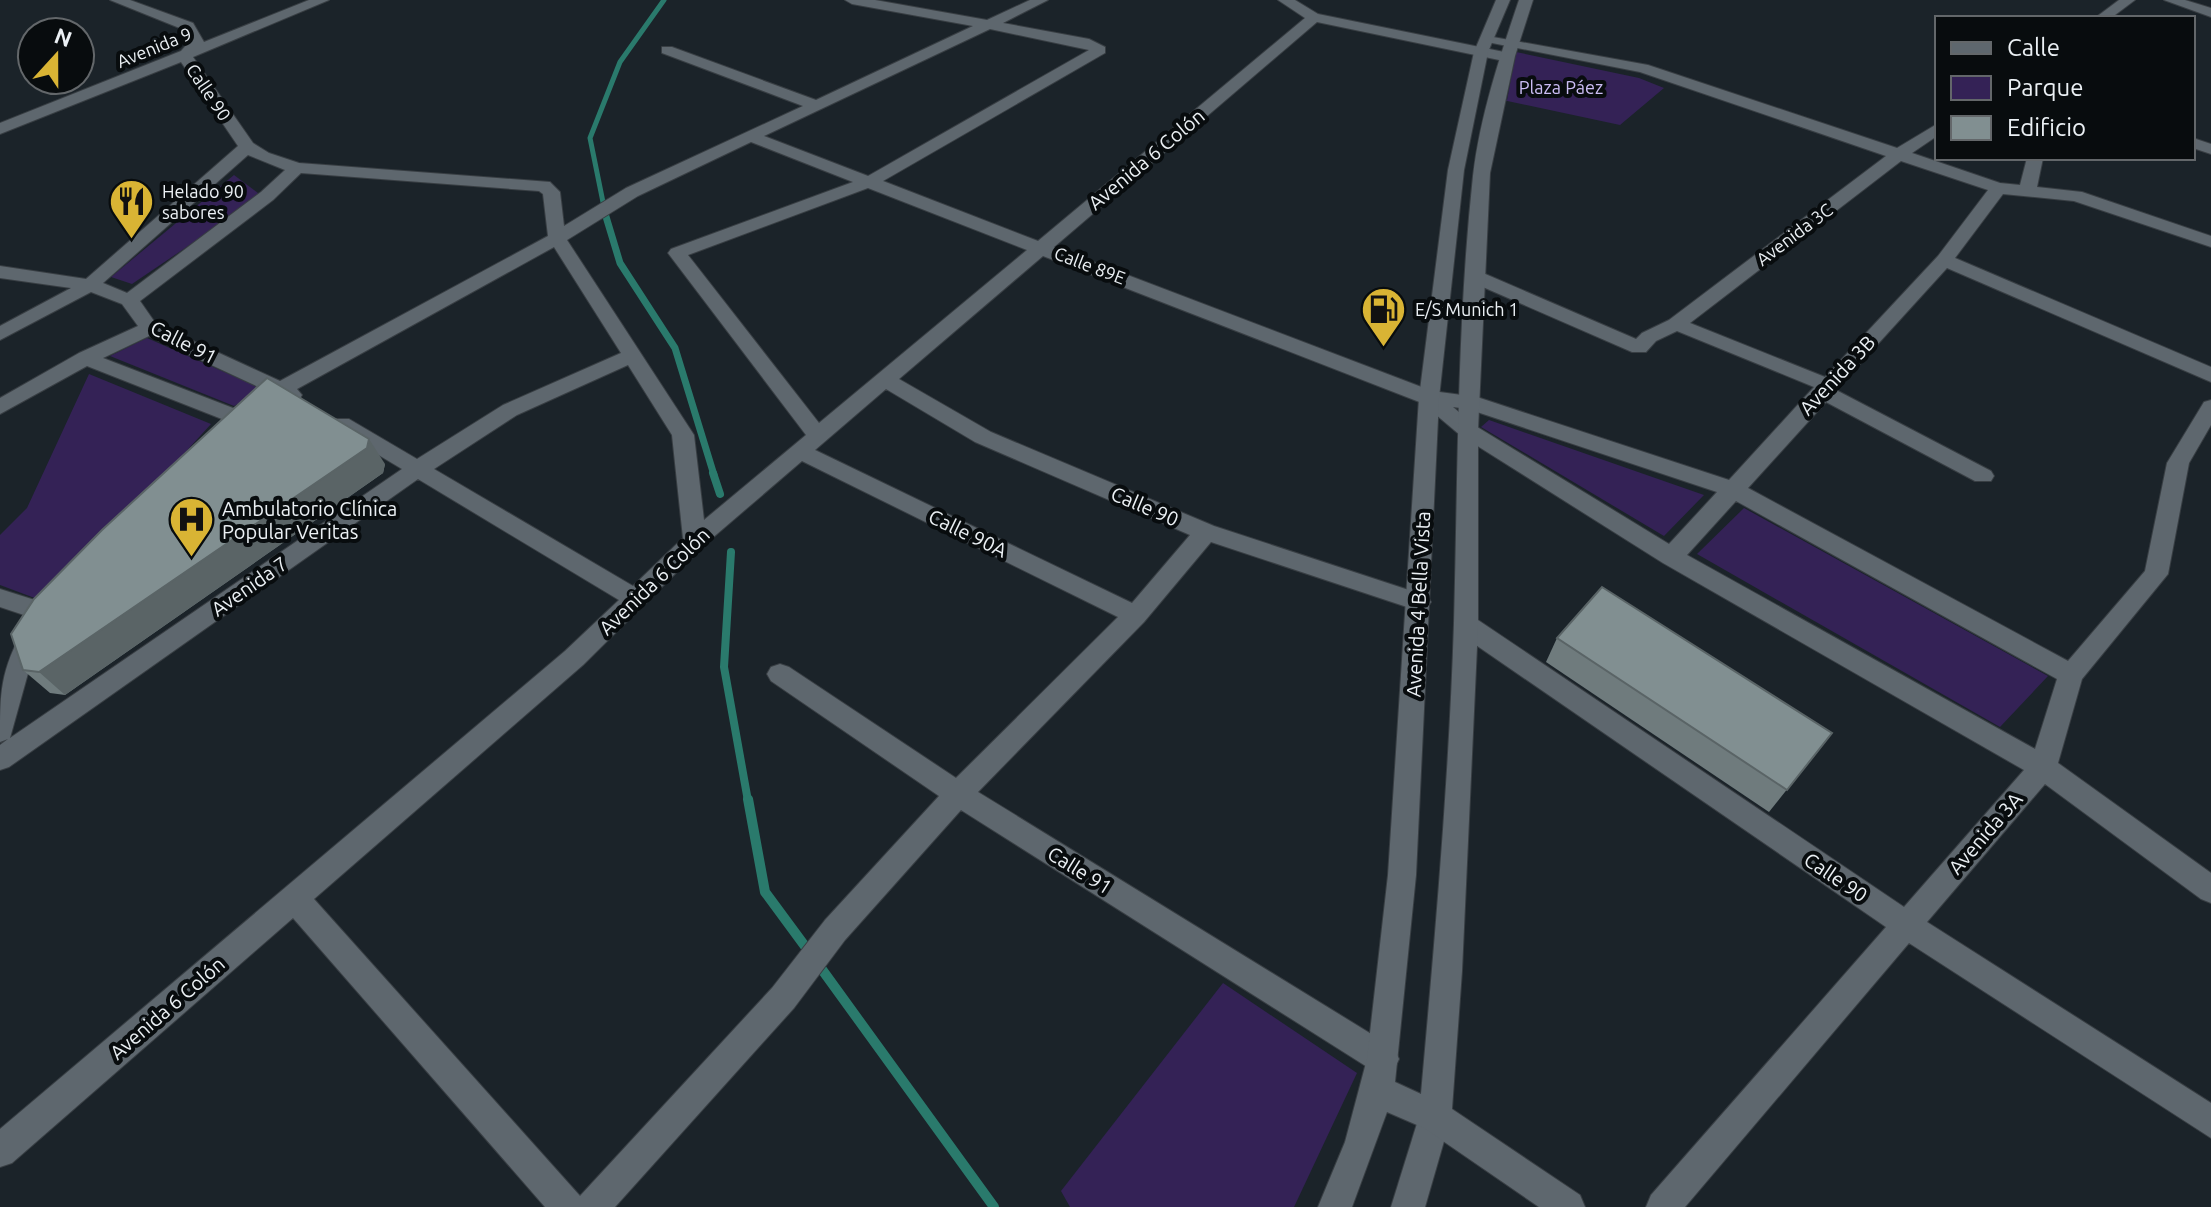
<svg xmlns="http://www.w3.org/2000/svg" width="2211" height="1207" viewBox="0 0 2211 1207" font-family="Ubuntu,sans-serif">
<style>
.green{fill:#342256}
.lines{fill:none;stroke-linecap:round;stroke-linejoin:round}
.stream-far3{stroke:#2a7a6c;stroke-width:5}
.stream-far2{stroke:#2a7a6c;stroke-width:7}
.stream-far1{stroke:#2a7a6c;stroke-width:8}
.stream{stroke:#2a7a6c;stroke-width:10}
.street-casing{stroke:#383e43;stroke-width:2}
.secondary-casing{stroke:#383e43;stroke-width:2}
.street{fill:#5e676e;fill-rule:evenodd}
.secondary{fill:#5e676e;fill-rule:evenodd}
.wall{fill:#6f7b7d}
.shaded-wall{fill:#5a6466}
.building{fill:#818f91;stroke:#5a6466;stroke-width:2}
.labels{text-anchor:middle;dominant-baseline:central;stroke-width:8;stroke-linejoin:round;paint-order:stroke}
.far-street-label{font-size:18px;fill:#ebf0f4;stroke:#080c0e}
.far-park-label{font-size:18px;fill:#cbbdf4;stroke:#080c0e}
.far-poi-label{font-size:18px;fill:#ebf0f4;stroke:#080c0e;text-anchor:start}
.street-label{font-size:20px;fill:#ebf0f4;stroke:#080c0e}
.poi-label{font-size:20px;fill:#ebf0f4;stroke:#080c0e;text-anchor:start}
</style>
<rect width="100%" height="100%" fill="#1b2329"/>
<g class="green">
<path d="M1516 52 1639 78 1664 88 1620 125 1498 99 1507 100Z"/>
<path d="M234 175 262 196 132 284 111 277Z"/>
<path d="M147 338 263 389 234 406 110 356Z"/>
<path d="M89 374 211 424 48 603 0 585V535L27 508Z"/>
<path d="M1489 420 1704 495 1664 536 1481 427Z"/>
<path d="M1744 508 2048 676 2000 727 1697 554Z"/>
<path d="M1223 983 1357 1073 1294 1207H1070L1061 1191Z"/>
</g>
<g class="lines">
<path class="stream-far3" d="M605 212 590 138 620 62 664 0"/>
<path class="stream-far2" d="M604 210 620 263 675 348 714 475"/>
<g class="stream-far1">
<path d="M713 473 720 494"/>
<path d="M731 552 724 667 748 801"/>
</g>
<g class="stream">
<path d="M748 799 765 892 810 953"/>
<path d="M818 964 994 1207"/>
</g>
<defs>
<g id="street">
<path d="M110 0H130L193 23 204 42 309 0H329L193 57 253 143 269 153 299 163 550 182 560 192 564 226 626 188 803 106 662 53V47H672L816 100 973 26 852 4 845 0H875L987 20 1030 0H1048L1003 23 1089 39 1105 47V53L883 181 1038 241 1305 18 1278 0H1295L1318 14 1509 53V59L1504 61 1317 22 1054 247 1432 391 1477 397 1729 480 1814 387 1677 331 1656 341 1646 352H1632L1469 281 1467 277 1469 273H1483L1636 339 1642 333 1669 320 1886 156 1640 72 1487 42 1482 41V35L1648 65 1897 148 1937 124V136L1912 153 2000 183 2020 185 2027 158H2043L2037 187 2082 192 2211 236V247L2074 201 2003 194 1955 258 2211 367V382L1947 268 1836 390 1991 471 1994 476 1991 481H1975L1826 402 1748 488 2068 661 2145 571 2167 463 2204 402 2211 400V425L2189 463 2168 574 2082 679 2058 763 2211 873V903L2201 899 2045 784 1927 922 2211 1103V1138L1909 943 1685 1207H1646L1651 1195 1886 927 1457 632 1454 625 1457 618 1466 616 1475 618 1904 907 2024 770 1663 563 1460 435 1422 403 1043 256 899 379 991 432 1214 526 1427 596 1431 602 1427 608 1419 611 1211 542 1144 622 978 792 1394 1048 1399 1059 1394 1070 1383 1075 1372 1070 961 810 845 940 794 1008 615 1207H545L293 918 12 1163 0 1167V1129L565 651 619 600 418 479 9 767 0 770V745L8 739 0 742C0 691 0 672 25 626L34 623 43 626 46 633 32 659 10 738 402 469 335 429 331 424 335 419H349L417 459 503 405 621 353 554 247 297 389 302 395 299 400 292 402 282 398 259 412 249 405 265 390 149 336 103 358 246 413 249 418 246 423H232L87 366 0 414V398L79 353 138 326 122 304 91 292 0 340V326L71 288 0 278V266L86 279 238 146 181 62 0 134V123L181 51 189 42 182 29ZM990 29 1089 50 868 176 764 136ZM751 142 853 182 671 249 668 253 806 435 704 520 694 435 567 240 638 196ZM248 155 285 170 261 192 127 293 103 283ZM1901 161 1988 190 1938 256 1825 377 1690 323ZM301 173 539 191 543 194 548 236 280 381 156 324 140 301 273 200ZM868 188 1027 250 819 423 688 255ZM628 365 672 435 683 538 633 586 434 469 517 415ZM886 389 975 442 1190 535 1132 603 815 450ZM1453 407 1468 409 1717 492 1669 544 1474 425ZM802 461 1118 617 956 778 789 667 780 664 771 667 767 674 771 681 939 796 825 920 772 988 580 1196 314 899 583 665 703 546ZM1736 501 2057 679 2035 749 1687 555Z"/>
<path d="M2119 0H2135L2111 18H2095Z"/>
<path d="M2164 0H2185L2211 8V17Z"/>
<path d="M2193 138 2211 144V154L2193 148Z"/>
<path d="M0 589 57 607 60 614 57 621 48 623 0 607Z"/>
<path d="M1435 1101 1446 1106 1451 1117 1425 1207H1391L1419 1117 1424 1106Z"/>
</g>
<path id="secondary" d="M1496 0H1510L1488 52 1464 170 1439 398 1416 875 1395 1082 1421 1094C1435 938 1449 780 1454 623 1458 474 1457 324 1473 176 1480 116 1500 56 1519 0H1533L1515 56 1490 173 1478 430V625L1462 971 1452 1109 1580 1195 1585 1207H1539L1424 1128 1387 1112 1352 1207H1318L1345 1142 1367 1059 1388 875 1419 398 1448 170 1474 52Z"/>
</defs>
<use href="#street" class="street-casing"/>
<use href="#secondary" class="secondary-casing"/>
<use href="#street" class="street"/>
<use href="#secondary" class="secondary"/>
</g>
<g class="wall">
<path d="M385 464 383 473 65 695 50 693 23 670Z"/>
<path d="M1557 638 1832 733 1769 812 1546 662Z"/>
</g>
<path class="shaded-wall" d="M369 439 385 464 383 473 65 695 39 672Z"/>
<g class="building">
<path d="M267 378 369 439 367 448 39 672 23 670 11 634 34 599 102 530Z"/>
<path d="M1602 587 1832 733 1787 790 1557 638Z"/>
</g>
<defs>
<symbol id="restaurant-pin" viewBox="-11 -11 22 30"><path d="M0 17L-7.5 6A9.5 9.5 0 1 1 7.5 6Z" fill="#d9b434" stroke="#080c0e"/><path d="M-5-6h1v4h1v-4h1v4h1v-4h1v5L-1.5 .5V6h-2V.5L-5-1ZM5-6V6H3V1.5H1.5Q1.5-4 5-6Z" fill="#111"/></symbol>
<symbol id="fuel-pin" viewBox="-11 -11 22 30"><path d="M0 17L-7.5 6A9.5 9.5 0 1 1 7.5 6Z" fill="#d9b434" stroke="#080c0e"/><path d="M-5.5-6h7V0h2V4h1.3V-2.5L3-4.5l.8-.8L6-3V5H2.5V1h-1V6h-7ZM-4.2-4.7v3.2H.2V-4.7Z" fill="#111"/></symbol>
<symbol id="hospital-pin" viewBox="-11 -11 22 30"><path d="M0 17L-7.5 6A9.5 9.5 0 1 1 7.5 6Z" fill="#d9b434" stroke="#080c0e"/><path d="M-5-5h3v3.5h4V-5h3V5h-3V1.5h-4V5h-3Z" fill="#111"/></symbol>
</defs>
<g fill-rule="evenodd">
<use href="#restaurant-pin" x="106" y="176" width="51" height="69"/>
<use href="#fuel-pin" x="1358" y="284" width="51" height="69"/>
<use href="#hospital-pin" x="166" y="494" width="51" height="69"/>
</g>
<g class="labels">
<g class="far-street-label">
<text transform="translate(154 47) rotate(-22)">Avenida 9</text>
<text transform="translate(209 92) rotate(56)">Calle 90</text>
<text transform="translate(1794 234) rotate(-37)">Avenida 3C</text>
<text transform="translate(1090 265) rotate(21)">Calle 89E</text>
</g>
<g class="far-park-label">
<text x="1561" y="87">Plaza Páez</text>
</g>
<g class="far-poi-label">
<text x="162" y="191">Helado 90<tspan x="162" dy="21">sabores</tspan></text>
<text x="1415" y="309">E/S Munich 1</text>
</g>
<g class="street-label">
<text transform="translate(1146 159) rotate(-40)">Avenida 6 Colón</text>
<text transform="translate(184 342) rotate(27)">Calle 91</text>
<text transform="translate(1837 375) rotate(-47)">Avenida 3B</text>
<text transform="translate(1145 506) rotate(23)">Calle 90</text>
<text transform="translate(968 533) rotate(26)">Calle 90A</text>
<text transform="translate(654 581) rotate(-44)">Avenida 6 Colón</text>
<text transform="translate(249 586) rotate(-35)">Avenida 7</text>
<text transform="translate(1418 604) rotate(-87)">Avenida 4 Bella Vista</text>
<text transform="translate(1985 833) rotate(-49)">Avenida 3A</text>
<text transform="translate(1080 870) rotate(32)">Calle 91</text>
<text transform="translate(1836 877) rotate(34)">Calle 90</text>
<text transform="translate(167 1008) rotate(-41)">Avenida 6 Colón</text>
</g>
<g class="poi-label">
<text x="222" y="508">Ambulatorio Clínica<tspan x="222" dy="23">Popular Veritas</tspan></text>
</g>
</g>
<rect x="1935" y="16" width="260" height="144" fill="#080c0e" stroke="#63676a" stroke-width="2"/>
<rect x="1951" y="42" width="40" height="12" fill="#5e676e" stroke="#63676a" stroke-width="2"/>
<text x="2007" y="56" font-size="24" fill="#ebf0f4">Calle</text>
<rect x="1951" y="76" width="40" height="24" fill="#342256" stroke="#63676a" stroke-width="2"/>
<text x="2007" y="96" font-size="24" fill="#ebf0f4">Parque</text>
<rect x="1951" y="116" width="40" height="24" fill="#818f91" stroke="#63676a" stroke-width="2"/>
<text x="2007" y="136" font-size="24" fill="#ebf0f4">Edificio</text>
<g transform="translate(56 56) rotate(21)"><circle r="38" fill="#080c0e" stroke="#63676a" stroke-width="2"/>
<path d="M0-6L14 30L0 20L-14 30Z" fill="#d9b434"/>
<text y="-12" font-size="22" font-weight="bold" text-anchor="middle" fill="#ebf0f4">N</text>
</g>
</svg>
